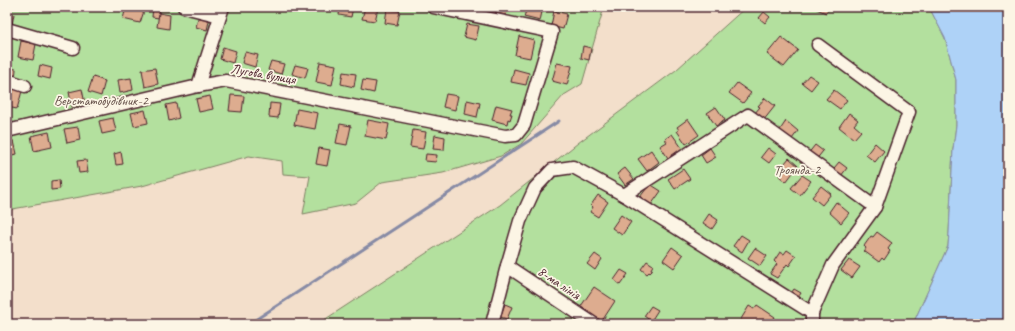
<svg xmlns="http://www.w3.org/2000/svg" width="1015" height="331" viewBox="0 0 1015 331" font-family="Caveat,sans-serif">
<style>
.green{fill:#b3e09e;stroke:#7e8064}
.water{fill:#aed2f7;stroke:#868aa5}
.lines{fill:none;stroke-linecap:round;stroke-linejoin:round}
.stream{stroke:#868aa5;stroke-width:3}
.building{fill:#ddac8f;stroke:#4a1f2b}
.minor-casing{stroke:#4a1f2b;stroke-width:15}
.minor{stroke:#fcf5e5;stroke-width:12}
.labels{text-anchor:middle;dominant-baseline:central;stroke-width:3.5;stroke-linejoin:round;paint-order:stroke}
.street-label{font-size:14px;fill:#4a1f2b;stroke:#fcf5e5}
.park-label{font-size:14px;fill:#644f48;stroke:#fcf5e5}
</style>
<rect width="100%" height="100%" fill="#f3dfcb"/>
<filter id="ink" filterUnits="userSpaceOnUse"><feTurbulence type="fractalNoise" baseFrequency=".025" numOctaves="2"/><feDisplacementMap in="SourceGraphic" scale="8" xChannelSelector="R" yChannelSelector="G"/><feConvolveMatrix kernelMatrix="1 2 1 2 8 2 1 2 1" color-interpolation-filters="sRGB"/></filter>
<g filter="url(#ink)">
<g class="green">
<path d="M7 7H604L582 84 564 95 521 144 501 156 443 173 382 182 356 203 303 214 310 176 283 174 282 161 249 156 142 186 7 210Z"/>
<path d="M746 7H929L945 38 956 80V125L953 149 949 233 948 246 913 324H318L500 205 578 143 676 70Z"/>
</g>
<path class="water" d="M929 7H1008V324H913L948 246 949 233 953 149 956 125V80L945 38Z"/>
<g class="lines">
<path class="stream" d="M249 324 559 121"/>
</g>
<g class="building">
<path d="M126 7 144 11 140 23 123 19Z"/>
<path d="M153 7H160L159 18 152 17Z"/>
<path d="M340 7H353L351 17 339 15Z"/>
<path d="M365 7 378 8 375 21 362 19Z"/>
<path d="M477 7H497L495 16 476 12Z"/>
<path d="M497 7H508L506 15 496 13Z"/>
<path d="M527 7H543L540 21 524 17Z"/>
<path d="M812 7H829L826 13Z"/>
<path d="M387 9 400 11 397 25 385 23Z"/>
<path d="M554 11 567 14 563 29 551 26Z"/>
<path d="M7 12 14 14 12 24 7 23Z"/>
<path d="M764 12 770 17 765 23 759 18Z"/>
<path d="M159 13 170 15 169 29 157 27Z"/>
<path d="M199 14 210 17 207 30 196 27Z"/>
<path d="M467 24 479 26 476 40 464 37Z"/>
<path d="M519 36 534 40 530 58 515 55Z"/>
<path d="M781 37 798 50 784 67 767 54Z"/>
<path d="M21 41 36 44 33 60 18 57Z"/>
<path d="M583 46 591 48 589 60 581 58Z"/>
<path d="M223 47 236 51 233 63 220 59Z"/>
<path d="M245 52 258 55 255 67 242 63Z"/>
<path d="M271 61 284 64 281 74 268 70Z"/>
<path d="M320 62 336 65 332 85 316 82Z"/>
<path d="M557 63 572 66 567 85 552 81Z"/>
<path d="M40 65 52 68 50 79 38 76Z"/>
<path d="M295 65 308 68 305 78 292 74Z"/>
<path d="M7 68 16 69 15 79 7 78Z"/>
<path d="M155 68 158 84 145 87 142 70Z"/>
<path d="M514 69 529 73 526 85 511 82Z"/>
<path d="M343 72 356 74 354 87 341 84Z"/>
<path d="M809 75 818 81 811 90 802 83Z"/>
<path d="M93 77 105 81 101 96 88 92Z"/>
<path d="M131 78 133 90 120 93 118 80Z"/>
<path d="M363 80 376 82 374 93 361 90Z"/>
<path d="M737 83 751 93 743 103 729 93Z"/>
<path d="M7 87 22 91 17 109 7 107Z"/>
<path d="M82 89 85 104 72 107 69 92Z"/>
<path d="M834 90 847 100 840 109 826 99Z"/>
<path d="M446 94 458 96 455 110 443 107Z"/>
<path d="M231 95 244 96 242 112 229 111Z"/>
<path d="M210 96 213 109 199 112 196 99Z"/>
<path d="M765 98 775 106 763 121 754 114 760 107 758 106Z"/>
<path d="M467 100 480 103 477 117 465 114Z"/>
<path d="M176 103 179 118 169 121 166 105Z"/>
<path d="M270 103 280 104 278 118 269 117Z"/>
<path d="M496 105 512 109 510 114H512L510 120 508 119 507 124 492 120Z"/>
<path d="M716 107 725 120 716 126 707 113Z"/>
<path d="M297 109 318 113 315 129 294 125Z"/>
<path d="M145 110 148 123 134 126 131 113Z"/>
<path d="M849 113 858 120 854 125 861 131 854 139 839 127Z"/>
<path d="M113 118 116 131 102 134 99 121Z"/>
<path d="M688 119 699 135 686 144 677 131 679 130 677 127Z"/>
<path d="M368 120 389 124 386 140 365 136Z"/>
<path d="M786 121 798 131 792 139 780 130Z"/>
<path d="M340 124 351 126 347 145 336 143Z"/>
<path d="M78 127 80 140 67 143 64 129Z"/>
<path d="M413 130 426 132 423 149 410 147Z"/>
<path d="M49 132 52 147 34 151 31 136Z"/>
<path d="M672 134 682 148 668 158 660 146 667 142 665 139Z"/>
<path d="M435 135 445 137 444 150 433 149Z"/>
<path d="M14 141 17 154 7 156V142Z"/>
<path d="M875 143 884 151 875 162 866 155Z"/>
<path d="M815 145 823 151 815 161 807 155Z"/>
<path d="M319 148 330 150 327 166 316 164Z"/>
<path d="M710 148 716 157 706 163 701 155Z"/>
<path d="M768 148 776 154 769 163 761 157Z"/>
<path d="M651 150 659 162 647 171 638 159Z"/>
<path d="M121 152 123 164 116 165 114 154Z"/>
<path d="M426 154 437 155 436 162 425 161Z"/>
<path d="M789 158 798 166 786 182 779 176 783 171 780 169Z"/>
<path d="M86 160 88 172 79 173 77 161Z"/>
<path d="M839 162 847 168 838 180 830 173Z"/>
<path d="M625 168 634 179 625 185 617 174Z"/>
<path d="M683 169 690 179 675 189 668 179Z"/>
<path d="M802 175 811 181 800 195 791 188Z"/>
<path d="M59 180 60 189 51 190V181Z"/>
<path d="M650 184 661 191 651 205 640 197Z"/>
<path d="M821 186 831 194 822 205 812 197Z"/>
<path d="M598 195 608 202 598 217 590 212 593 207 591 205Z"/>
<path d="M836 202 849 213 841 223 829 212Z"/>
<path d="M709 214 718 220 712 229 703 223Z"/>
<path d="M621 215 631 222 622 235 612 228Z"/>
<path d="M877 232 892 243 888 249 890 251 884 260 882 258 879 262 864 251 866 248 864 246 871 236 873 237Z"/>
<path d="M741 235 749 240 742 252 733 246Z"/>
<path d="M672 247 683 255 674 268 663 260Z"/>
<path d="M755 248 767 256 760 266 748 258Z"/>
<path d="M787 250 796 256 789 266 787 264 777 278 770 274 777 264 774 261 780 252 784 254Z"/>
<path d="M595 254 602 259 595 270 587 264Z"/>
<path d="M849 260 860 267 852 278 841 270Z"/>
<path d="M647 261 653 265 651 269 653 270 650 273 649 272 647 274 641 269Z"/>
<path d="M621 270 628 274 620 285 614 280Z"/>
<path d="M594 287 615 301 600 324 579 309Z"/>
<path d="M794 289 801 293 796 301 789 296Z"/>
<path d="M505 304 512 307 507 319 500 317Z"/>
<path d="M757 305 775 317 771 324H751L749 323 748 324H738L749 306 754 309Z"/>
<path d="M651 306 658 310 651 321 644 316Z"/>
<path d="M458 319 476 324H457Z"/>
</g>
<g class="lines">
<defs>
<g id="minor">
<path d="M184 7 220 16"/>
<path d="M7 29 73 48"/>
<path d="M7 80 25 86"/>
<path d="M198 86 223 7"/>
<path d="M7 131 198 86 226 81 505 136 516 135 524 125 552 32 433 7"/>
<path d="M624 195 748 115 875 207"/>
<path d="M507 266 594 324"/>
<path d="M492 324 507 266 520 221 535 188 552 170 573 167 624 195 812 313"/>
<path d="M812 324V313L833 265 875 207 909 112 818 45"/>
</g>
</defs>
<use href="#minor" class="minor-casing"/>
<use href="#minor" class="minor"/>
</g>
</g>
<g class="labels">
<g class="street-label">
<text transform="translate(263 74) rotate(10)">Лугова вулиця</text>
<text transform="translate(559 283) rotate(34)">8-ма лінія</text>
</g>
<g class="park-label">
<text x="101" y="100">Верстатобудівник-2</text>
<text x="797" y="169">Троянда-2</text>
</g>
</g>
<rect width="1015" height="331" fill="none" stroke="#fcf5e5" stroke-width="24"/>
<rect x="12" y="12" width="991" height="307" fill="none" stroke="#4a1f2b" stroke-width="1.5" filter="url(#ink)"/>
</svg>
